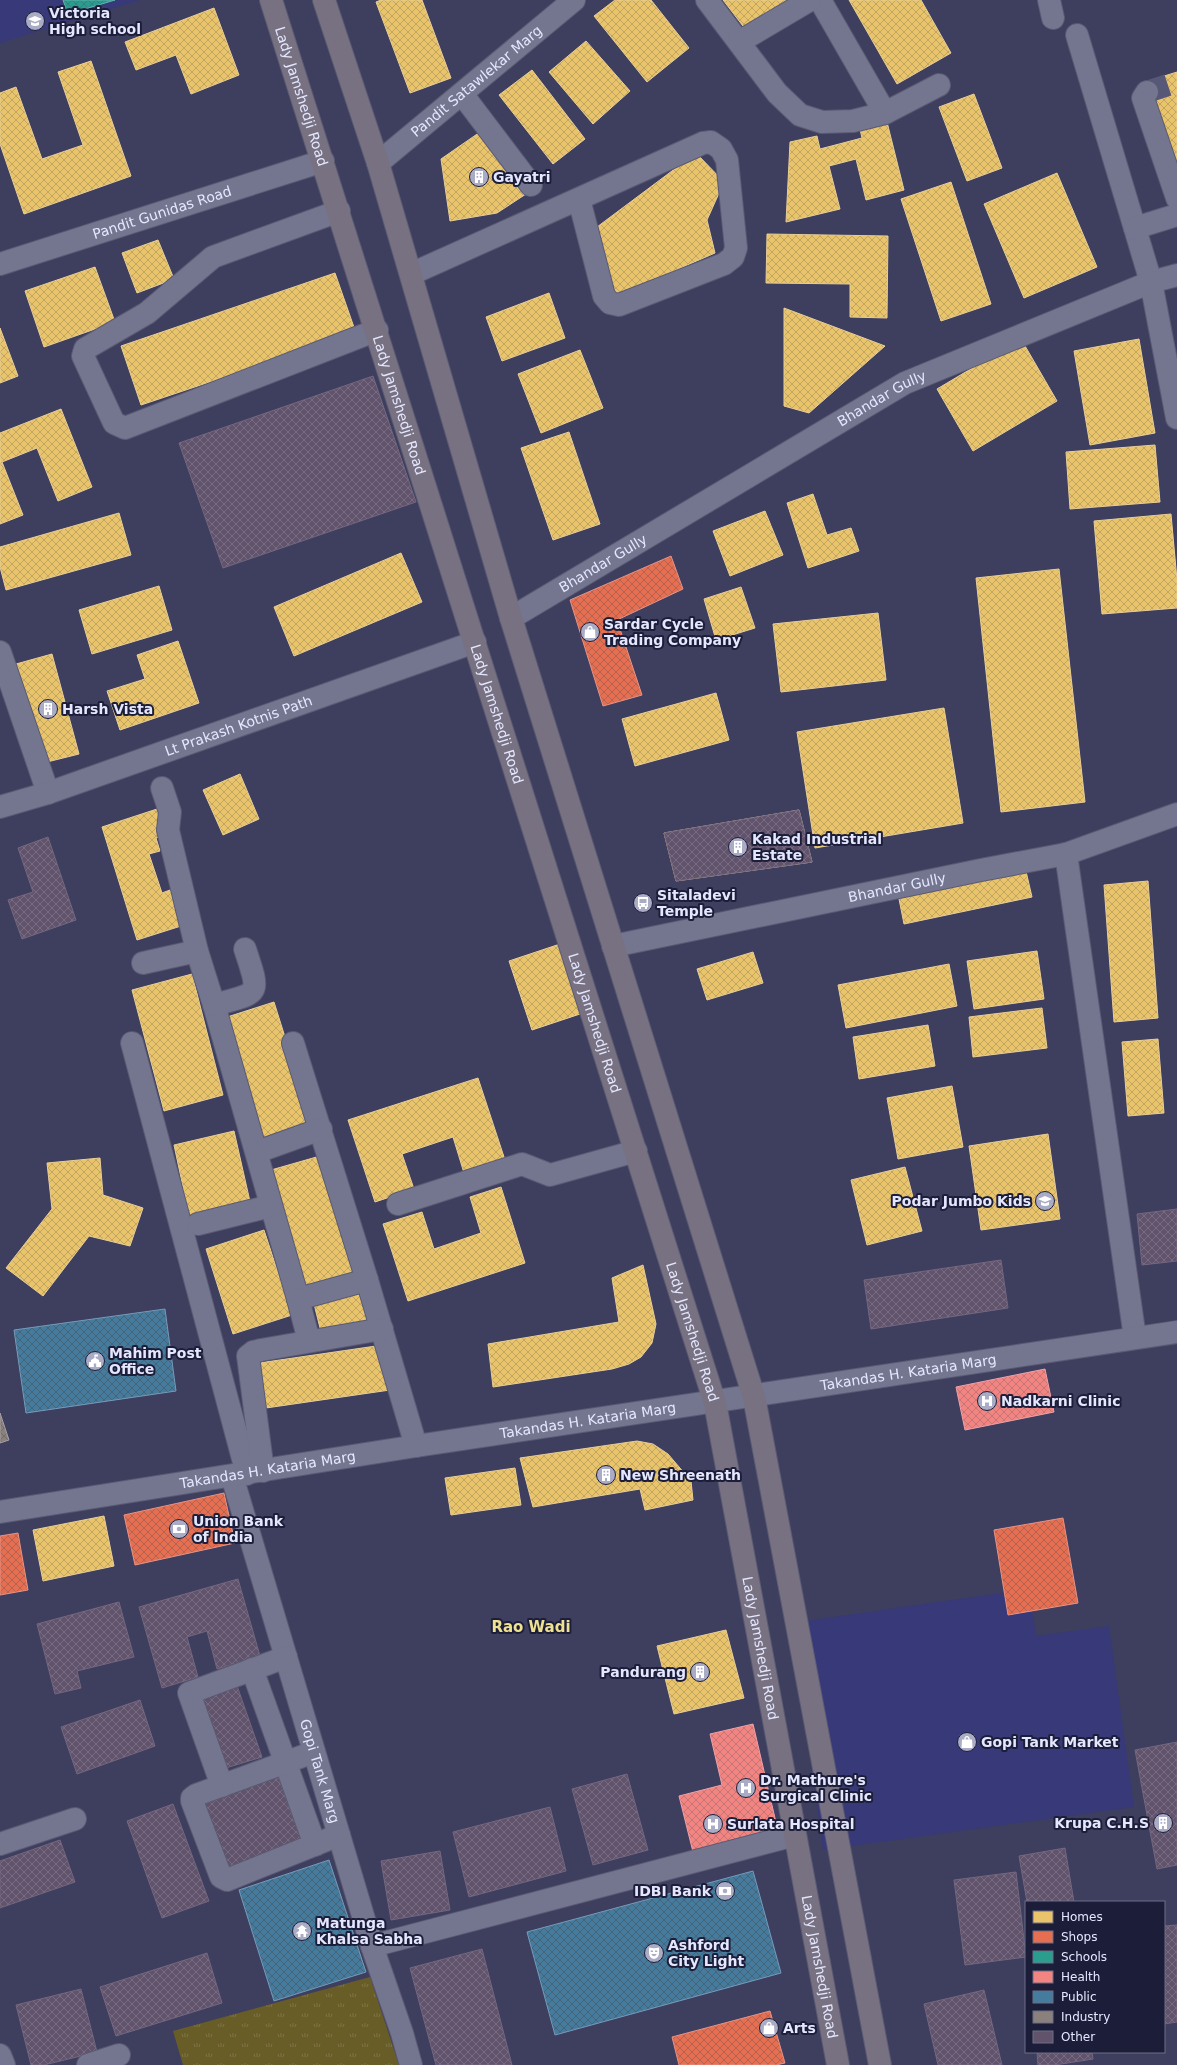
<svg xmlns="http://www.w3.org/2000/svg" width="1177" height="2065" viewBox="0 0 1177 2065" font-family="'DejaVu Sans',sans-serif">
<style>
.built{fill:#383978}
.park{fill:url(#park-tufts)}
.homes{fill:url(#homes-cross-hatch);stroke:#e8ce96}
.shops{fill:url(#shops-cross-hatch);stroke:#e69385}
.schools{fill:url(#schools-cross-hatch);stroke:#62b3b0}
.health{fill:url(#health-cross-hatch);stroke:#eea2a7}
.public{fill:url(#public-cross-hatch);stroke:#759bba}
.industry{fill:url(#industry-cross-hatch);stroke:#a5a0a3}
.building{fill:url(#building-cross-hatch);stroke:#74677f}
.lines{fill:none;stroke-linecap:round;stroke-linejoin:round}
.minor-tunnel{stroke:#575777;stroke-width:22;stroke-dasharray:22 11;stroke-linecap:butt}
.minor-casing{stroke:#5a5a73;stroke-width:24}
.secondary-casing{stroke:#5a5a73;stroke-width:24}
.primary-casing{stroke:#5a5a73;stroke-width:24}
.minor{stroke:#74758f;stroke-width:22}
.secondary{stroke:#74758f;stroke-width:22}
.primary{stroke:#787182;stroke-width:22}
.labels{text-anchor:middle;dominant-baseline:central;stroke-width:4;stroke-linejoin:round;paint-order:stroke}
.poi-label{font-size:14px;font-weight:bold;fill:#e4e7fe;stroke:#1c1e39;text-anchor:start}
.street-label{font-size:14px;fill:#e4e7fe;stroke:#1c1e39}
.neighbourhood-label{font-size:15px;font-weight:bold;fill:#efe192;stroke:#1c1e39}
</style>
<defs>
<pattern id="park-tufts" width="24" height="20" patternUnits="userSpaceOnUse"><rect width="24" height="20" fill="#685d27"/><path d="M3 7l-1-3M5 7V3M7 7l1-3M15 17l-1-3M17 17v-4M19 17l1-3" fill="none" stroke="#7d7447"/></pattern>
<pattern id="homes-cross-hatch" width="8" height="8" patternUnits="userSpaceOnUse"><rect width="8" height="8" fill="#e9c46a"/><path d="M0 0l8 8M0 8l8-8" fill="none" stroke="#c0a462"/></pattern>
<pattern id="shops-cross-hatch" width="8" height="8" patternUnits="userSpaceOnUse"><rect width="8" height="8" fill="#e76f51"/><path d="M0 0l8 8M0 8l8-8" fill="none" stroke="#b66250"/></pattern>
<pattern id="schools-cross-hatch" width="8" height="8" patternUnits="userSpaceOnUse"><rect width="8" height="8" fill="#2a9d8f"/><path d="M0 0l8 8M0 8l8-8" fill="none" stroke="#32837b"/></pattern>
<pattern id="health-cross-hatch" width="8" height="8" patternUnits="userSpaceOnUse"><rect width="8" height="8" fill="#f28482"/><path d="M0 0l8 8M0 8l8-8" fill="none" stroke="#c67474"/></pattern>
<pattern id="public-cross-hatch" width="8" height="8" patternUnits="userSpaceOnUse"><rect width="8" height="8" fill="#457b9d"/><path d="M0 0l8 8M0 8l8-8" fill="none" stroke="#456379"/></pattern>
<pattern id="industry-cross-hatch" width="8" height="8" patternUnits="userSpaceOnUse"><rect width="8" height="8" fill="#8a817c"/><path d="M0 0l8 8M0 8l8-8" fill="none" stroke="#726c6b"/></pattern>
<pattern id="building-cross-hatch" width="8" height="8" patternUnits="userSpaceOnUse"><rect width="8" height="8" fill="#60536b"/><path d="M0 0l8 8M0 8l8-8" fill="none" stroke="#776c81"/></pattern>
</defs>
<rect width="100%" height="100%" fill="#3e3e5f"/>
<g class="built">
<path d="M0 0H140L0 43Z"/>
<path d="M1029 1589 1036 1636 1109 1626 1134 1807 823 1850 792 1623Z"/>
</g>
<path class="park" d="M370 1977 399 2065H183L173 2031Z"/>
<g class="homes">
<path d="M381 0H422L451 78 410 93 376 2Z"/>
<path d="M615 0H651L689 48 647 82 594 16Z"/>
<path d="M723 0H786L746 30Z"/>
<path d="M849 0H921L951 53 897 84Z"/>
<path d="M214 8 239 75 191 94 176 55 136 70 125 42Z"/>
<path d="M586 41 630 91 593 124 549 72Z"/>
<path d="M91 61 131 176 24 214 0 144V93L16 87 42 159 83 145 58 72Z"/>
<path d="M532 70 585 139 553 164 499 95Z"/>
<path d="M1177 72V182L1145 82Z"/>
<path d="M974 94 1002 168 967 181 939 107Z"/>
<path d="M886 118 904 190 866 200 856 159 829 166 840 209 786 222 790 142 817 136 820 149 862 138 859 125Z"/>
<path d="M483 130 526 194 497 213 450 221 441 159Z"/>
<path d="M696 153 724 182 707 220 715 253 616 296 593 230Z"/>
<path d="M1057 173 1097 267 1024 298 984 204Z"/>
<path d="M951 182 991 304 941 321 901 199Z"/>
<path d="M767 234 888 236 887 318 850 317V284L766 283Z"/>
<path d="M158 240 174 279 137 293 122 253Z"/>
<path d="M95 267 115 322 44 347 25 291Z"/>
<path d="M335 273 356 333 141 405 121 346Z"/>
<path d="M549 293 565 338 502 361 486 317Z"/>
<path d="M784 308 885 346 809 413 784 406Z"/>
<path d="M0 328 18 376 0 383Z"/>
<path d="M1021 339 1057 401 973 451 937 389Z"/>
<path d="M1139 339 1155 433 1090 445 1074 351Z"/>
<path d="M580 350 603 408 541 433 518 374Z"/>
<path d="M61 409 92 487 58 501 37 448 2 462 23 515 0 524V433Z"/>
<path d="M569 432 600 524 553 540 521 448Z"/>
<path d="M1155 445 1160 502 1070 509 1066 452Z"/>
<path d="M813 494 827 535 851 528 859 551 808 568 787 503Z"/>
<path d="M765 511 783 555 730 576 713 531Z"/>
<path d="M119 513 131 555 6 590 0 567V547Z"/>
<path d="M1171 514 1177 580V608L1102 614 1094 521Z"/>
<path d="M401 553 422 602 294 656 274 607Z"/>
<path d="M1059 569 1085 802 1001 812 976 578Z"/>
<path d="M159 586 172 630 92 654 79 610Z"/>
<path d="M741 587 755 628 716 640 704 599Z"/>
<path d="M878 613 886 680 781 692 773 624Z"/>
<path d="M178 641 199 703 120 730 107 691 145 679 137 655Z"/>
<path d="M52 654 79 754 43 763 16 664Z"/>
<path d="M716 693 729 740 635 766 622 719Z"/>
<path d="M944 708 963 823 815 848 797 732Z"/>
<path d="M240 774 259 819 223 835 203 790Z"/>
<path d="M157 809 165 835 156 838 160 851 149 854 162 893 170 890 181 926 137 940 102 827Z"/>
<path d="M799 810 812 862 676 881 664 833Z"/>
<path d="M1025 867 1032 897 904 924 898 894Z"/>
<path d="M1148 881 1158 1018 1114 1022 1104 885Z"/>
<path d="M566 942 589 1011 532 1030 509 961Z"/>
<path d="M1037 951 1044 999 974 1009 967 961Z"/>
<path d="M753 952 763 983 707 1000 697 969Z"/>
<path d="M949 964 957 1006 846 1028 838 985Z"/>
<path d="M192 974 223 1095 164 1111 132 990Z"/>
<path d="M274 1002 312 1123 262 1139 224 1018Z"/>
<path d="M1042 1008 1047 1048 973 1057 969 1017Z"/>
<path d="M928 1025 935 1066 859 1079 853 1037Z"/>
<path d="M1158 1039 1164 1113 1128 1116 1122 1042Z"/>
<path d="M478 1078 505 1160 464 1173 453 1137 402 1154 414 1189 375 1202 348 1120Z"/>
<path d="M952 1086 963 1147 898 1159 887 1098Z"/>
<path d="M234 1131 251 1206 190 1220 174 1145Z"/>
<path d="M1048 1134 1060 1219 981 1230 969 1146Z"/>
<path d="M320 1156 354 1274 304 1288 271 1170Z"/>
<path d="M100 1158 103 1195 143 1208 130 1246 89 1236 43 1296 6 1268 52 1209 47 1163Z"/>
<path d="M905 1167 922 1231 867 1245 851 1180Z"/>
<path d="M501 1187 525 1263 408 1301 383 1224 422 1212 434 1249 481 1233 470 1197Z"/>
<path d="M264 1230 292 1315 233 1334 206 1249Z"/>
<path d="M643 1265 656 1324 652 1343 641 1357 629 1364 612 1369 493 1387 488 1344 619 1322 612 1278Z"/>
<path d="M358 1287 368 1323 322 1336 313 1300Z"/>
<path d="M383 1345 390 1390 259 1409 252 1364Z"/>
<path d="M637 1441 653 1444 668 1454 691 1481 693 1500 645 1510 640 1489 533 1507 520 1458Z"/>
<path d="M515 1468 521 1505 451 1515 445 1478Z"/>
<path d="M104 1516 114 1566 43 1581 33 1530Z"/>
<path d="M726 1630 744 1698 674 1714 657 1646Z"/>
</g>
<g class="shops">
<path d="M671 556 683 589 617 620 642 695 603 706 570 600Z"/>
<path d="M224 1493 235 1543 135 1565 124 1515Z"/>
<path d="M1063 1518 1078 1603 1008 1615 994 1530Z"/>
<path d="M18 1533 28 1590 0 1595V1536Z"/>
<path d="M770 2011 785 2063 776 2065H679L672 2037Z"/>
</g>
<path class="schools" d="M63 0H115L68 14Z"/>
<g class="health">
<path d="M1045 1369 1054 1412 965 1430 956 1387Z"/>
<path d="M753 1724 778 1831 693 1852 679 1796 722 1785 710 1734Z"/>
</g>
<g class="public">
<path d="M165 1309 176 1391 26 1413 14 1330Z"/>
<path d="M329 1860 366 1972 274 2001 239 1890Z"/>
<path d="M753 1871 781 1973 555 2035 527 1932Z"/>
</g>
<path class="industry" d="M0 1413 9 1440 0 1443Z"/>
<g class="building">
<path d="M373 376 416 502 223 568 179 443Z"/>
<path d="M799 810 812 862 676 881 664 833Z"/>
<path d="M48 837 76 920 22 939 8 900 33 892 18 848Z"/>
<path d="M1177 1209V1261L1142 1265 1137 1214Z"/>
<path d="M1001 1260 1008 1308 871 1329 864 1280Z"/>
<path d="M238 1579 260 1656 217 1669 207 1631 187 1637 198 1677 162 1688 139 1607Z"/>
<path d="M119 1602 134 1657 77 1671 81 1688 55 1694 37 1624Z"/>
<path d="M235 1680 262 1757 226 1768 198 1692Z"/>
<path d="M140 1700 155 1746 77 1774 61 1727Z"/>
<path d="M1177 1742V1865L1157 1869 1135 1750Z"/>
<path d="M276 1771 304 1848 229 1875 201 1798Z"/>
<path d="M627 1774 648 1850 593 1865 572 1789Z"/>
<path d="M173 1804 209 1901 162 1918 127 1821Z"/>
<path d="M550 1807 566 1871 469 1897 453 1832Z"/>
<path d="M60 1840 75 1882 0 1908V1861Z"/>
<path d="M1065 1848 1074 1902H1027L1019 1856Z"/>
<path d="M440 1851 450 1910 391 1920 381 1861Z"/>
<path d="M1016 1872 1026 1957 965 1965 954 1880Z"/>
<path d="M1177 1925V2022L1164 2024V1926Z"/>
<path d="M482 1949 512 2065H436L410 1968Z"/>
<path d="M207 1953 222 2003 116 2036 100 1987Z"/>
<path d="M81 1989 97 2052 44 2065H31L16 2005Z"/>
<path d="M984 1990 1002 2065H938L924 2004Z"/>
<path d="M1037 2052H1092L1093 2059 1055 2065H1038Z"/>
</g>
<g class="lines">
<path class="minor-tunnel" d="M1147 92 1177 82"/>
<defs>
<g id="minor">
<path d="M707 0 777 93 800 115 822 122 853 121 885 113 939 85"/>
<path d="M820 0 885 113"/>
<path d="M1049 0 1053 18"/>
<path d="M1077 35 1151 282 1177 275"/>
<path d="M739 42 810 0"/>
<path d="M1147 92 1143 98 1177 198"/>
<path d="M462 94 531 185"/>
<path id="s1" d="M378 163 574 0"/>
<path d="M339 211 213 257 147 313 85 349 83 356 114 423 125 428 377 330"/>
<path d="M1135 228 1177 215"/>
<path id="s2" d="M0 264 323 161"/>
<path d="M411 274 703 143 711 142 721 149 727 160 736 248 733 257 724 264 619 305 610 303 604 296 579 199"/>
<path id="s3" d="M511 618 905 383 1151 282 1177 418"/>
<path d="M0 652 48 793"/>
<path d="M162 788 170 812 168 830 197 951"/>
<path id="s4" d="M0 807 48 793 475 642"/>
<path d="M1066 854 1135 1338"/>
<path id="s5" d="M613 946 981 870 1066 854 1177 814"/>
<path d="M245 949C261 997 260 992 214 1005L298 1299 367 1280"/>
<path d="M143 963 197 951 214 1005"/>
<path d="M132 1043 247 1474"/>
<path d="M293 1043 367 1280 416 1446"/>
<path d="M257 1152 321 1129"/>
<path d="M398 1204 522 1164 550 1175 636 1151"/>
<path d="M198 1224 271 1206"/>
<path d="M298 1299 309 1341"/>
<path d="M263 1471 248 1356 253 1352 261 1350 382 1329"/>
<path id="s6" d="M232 1476 372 1946 402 2033 411 2065"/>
<path d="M252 1669 315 1845"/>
<path d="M314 1752 196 1795 192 1798V1801L221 1877 227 1880 339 1835"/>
<path d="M222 1786 189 1693 286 1657"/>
<path d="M0 1844 75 1819"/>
<path d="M372 1946 795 1835"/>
<path d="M0 2055 4 2065"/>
<path d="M88 2065 119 2055"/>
</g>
<g id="secondary">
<path id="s7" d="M0 1512 416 1446 1177 1332"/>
</g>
<g id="primary">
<path id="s8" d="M271 0 715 1403 838 2065"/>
<path d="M324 0 378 163 511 618 754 1397 880 2065"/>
</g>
</defs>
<use href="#minor" class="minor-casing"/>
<use href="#secondary" class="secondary-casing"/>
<use href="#primary" class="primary-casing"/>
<use href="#minor" class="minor"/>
<use href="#secondary" class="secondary"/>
<use href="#primary" class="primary"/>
</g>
<defs>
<symbol id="school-disc" viewBox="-11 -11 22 22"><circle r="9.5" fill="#aaacc6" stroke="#1c1e39"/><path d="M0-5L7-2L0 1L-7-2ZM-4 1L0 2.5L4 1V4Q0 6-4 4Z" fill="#fff"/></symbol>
<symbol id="building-disc" viewBox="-11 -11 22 22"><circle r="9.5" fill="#aaacc6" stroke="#1c1e39"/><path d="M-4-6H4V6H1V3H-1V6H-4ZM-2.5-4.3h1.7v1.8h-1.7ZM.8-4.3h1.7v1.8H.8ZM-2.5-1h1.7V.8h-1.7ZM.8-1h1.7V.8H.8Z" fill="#fff"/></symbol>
<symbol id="shop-disc" viewBox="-11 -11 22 22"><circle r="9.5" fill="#aaacc6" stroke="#1c1e39"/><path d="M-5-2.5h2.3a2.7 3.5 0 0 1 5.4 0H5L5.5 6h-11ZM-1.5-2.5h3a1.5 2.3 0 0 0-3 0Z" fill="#fff"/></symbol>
<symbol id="bus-disc" viewBox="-11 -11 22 22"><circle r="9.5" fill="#aaacc6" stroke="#1c1e39"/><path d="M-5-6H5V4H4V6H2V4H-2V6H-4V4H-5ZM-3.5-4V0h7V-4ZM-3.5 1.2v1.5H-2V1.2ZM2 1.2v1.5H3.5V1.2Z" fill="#fff"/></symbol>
<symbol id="civic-disc" viewBox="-11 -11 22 22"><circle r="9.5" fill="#aaacc6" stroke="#1c1e39"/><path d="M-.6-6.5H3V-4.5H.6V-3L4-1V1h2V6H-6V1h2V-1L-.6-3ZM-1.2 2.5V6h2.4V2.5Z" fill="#fff"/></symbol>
<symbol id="hospital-disc" viewBox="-11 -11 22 22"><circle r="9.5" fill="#aaacc6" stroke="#1c1e39"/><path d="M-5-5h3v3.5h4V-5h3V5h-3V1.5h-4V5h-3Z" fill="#fff"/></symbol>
<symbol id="bank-disc" viewBox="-11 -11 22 22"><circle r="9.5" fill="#aaacc6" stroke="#1c1e39"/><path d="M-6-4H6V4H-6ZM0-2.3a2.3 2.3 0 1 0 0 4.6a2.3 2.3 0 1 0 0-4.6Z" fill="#fff"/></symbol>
<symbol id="temple-disc" viewBox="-11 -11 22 22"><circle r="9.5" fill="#aaacc6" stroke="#1c1e39"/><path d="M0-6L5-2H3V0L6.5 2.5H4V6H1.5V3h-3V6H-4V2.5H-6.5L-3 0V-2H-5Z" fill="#fff"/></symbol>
<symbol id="theatre-disc" viewBox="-11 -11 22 22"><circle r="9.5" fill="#aaacc6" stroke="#1c1e39"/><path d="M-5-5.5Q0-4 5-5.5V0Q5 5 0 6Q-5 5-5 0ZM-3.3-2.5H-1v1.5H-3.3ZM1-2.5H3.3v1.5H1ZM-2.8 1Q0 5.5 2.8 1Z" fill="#fff"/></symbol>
</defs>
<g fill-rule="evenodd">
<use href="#school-disc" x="24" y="10" width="22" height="22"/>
<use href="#building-disc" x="468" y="166" width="22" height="22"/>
<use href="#shop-disc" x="579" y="621" width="22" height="22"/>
<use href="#building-disc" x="37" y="698" width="22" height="22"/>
<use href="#building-disc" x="727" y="836" width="22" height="22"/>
<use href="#bus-disc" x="632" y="892" width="22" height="22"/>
<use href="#school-disc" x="1034" y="1190" width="22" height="22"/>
<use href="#civic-disc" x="84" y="1350" width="22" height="22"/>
<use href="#hospital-disc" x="976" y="1390" width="22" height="22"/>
<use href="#building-disc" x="595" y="1464" width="22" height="22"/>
<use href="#bank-disc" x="168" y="1518" width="22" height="22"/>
<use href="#building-disc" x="689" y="1661" width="22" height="22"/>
<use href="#shop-disc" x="956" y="1731" width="22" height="22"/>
<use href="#hospital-disc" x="735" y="1777" width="22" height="22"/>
<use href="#building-disc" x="1152" y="1812" width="22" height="22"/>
<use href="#hospital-disc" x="702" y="1813" width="22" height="22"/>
<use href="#bank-disc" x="714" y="1880" width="22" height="22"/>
<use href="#temple-disc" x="291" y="1920" width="22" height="22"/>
<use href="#theatre-disc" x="643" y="1942" width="22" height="22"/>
<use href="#shop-disc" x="758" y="2017" width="22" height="22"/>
</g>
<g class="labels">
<g class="poi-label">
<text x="49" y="13">Victoria<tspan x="49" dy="16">High school</tspan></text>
<text x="493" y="177">Gayatri</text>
<text x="604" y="624">Sardar Cycle<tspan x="604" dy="16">Trading Company</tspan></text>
<text x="62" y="709">Harsh Vista</text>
<text x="752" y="839">Kakad Industrial<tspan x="752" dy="16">Estate</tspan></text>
<text x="657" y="895">Sitaladevi<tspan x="657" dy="16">Temple</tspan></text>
<text x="1031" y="1201" text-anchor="end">Podar Jumbo Kids</text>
<text x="109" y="1353">Mahim Post<tspan x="109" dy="16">Office</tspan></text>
<text x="1001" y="1401">Nadkarni Clinic</text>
<text x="620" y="1475">New Shreenath</text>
<text x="193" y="1521">Union Bank<tspan x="193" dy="16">of India</tspan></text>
<text x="686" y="1672" text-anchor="end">Pandurang</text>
<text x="981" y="1742">Gopi Tank Market</text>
<text x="760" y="1780">Dr. Mathure's<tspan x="760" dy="16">Surgical Clinic</tspan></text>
<text x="1149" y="1823" text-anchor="end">Krupa C.H.S</text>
<text x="727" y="1824">Surlata Hospital</text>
<text x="711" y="1891" text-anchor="end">IDBI Bank</text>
<text x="316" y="1923">Matunga<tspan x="316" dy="16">Khalsa Sabha</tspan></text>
<text x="668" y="1945">Ashford<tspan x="668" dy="16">City Light</tspan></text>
<text x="783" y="2028">Arts</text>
</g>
<g class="street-label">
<text stroke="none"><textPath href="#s1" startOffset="128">Pandit Satawlekar Marg</textPath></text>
<text stroke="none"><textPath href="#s8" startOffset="101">Lady Jamshedji Road</textPath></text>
<text stroke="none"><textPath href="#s2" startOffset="170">Pandit Gunidas Road</textPath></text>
<text stroke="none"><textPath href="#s3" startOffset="431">Bhandar Gully</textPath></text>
<text stroke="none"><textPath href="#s8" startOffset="425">Lady Jamshedji Road</textPath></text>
<text stroke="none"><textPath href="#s3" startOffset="107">Bhandar Gully</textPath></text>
<text stroke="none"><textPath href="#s8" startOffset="749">Lady Jamshedji Road</textPath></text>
<text stroke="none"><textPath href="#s4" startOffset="252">Lt Prakash Kotnis Path</textPath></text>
<text stroke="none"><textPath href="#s5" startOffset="290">Bhandar Gully</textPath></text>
<text stroke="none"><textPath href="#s8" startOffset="1073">Lady Jamshedji Road</textPath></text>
<text stroke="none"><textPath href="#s8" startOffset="1397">Lady Jamshedji Road</textPath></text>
<text stroke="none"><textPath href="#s7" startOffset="919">Takandas H. Kataria Marg</textPath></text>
<text stroke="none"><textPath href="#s7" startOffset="595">Takandas H. Kataria Marg</textPath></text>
<text stroke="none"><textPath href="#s7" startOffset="271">Takandas H. Kataria Marg</textPath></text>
<text stroke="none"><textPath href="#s8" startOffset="1721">Lady Jamshedji Road</textPath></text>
<text stroke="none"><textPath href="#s6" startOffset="308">Gopi Tank Marg</textPath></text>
<text stroke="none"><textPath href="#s8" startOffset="2045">Lady Jamshedji Road</textPath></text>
</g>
<g class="neighbourhood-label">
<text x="531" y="1627">Rao Wadi</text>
</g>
</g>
<rect x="1025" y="1901" width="140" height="152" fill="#1c1e39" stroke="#6c6e88"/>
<rect x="1033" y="1911" width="20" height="12" fill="#e9c46a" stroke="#6c6e88"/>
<text x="1061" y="1921" font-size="12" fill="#e4e7fe">Homes</text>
<rect x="1033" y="1931" width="20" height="12" fill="#e76f51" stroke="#6c6e88"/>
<text x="1061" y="1941" font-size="12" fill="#e4e7fe">Shops</text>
<rect x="1033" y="1951" width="20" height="12" fill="#2a9d8f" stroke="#6c6e88"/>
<text x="1061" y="1961" font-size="12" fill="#e4e7fe">Schools</text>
<rect x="1033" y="1971" width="20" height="12" fill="#f28482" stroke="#6c6e88"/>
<text x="1061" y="1981" font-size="12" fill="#e4e7fe">Health</text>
<rect x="1033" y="1991" width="20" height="12" fill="#457b9d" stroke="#6c6e88"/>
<text x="1061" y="2001" font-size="12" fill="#e4e7fe">Public</text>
<rect x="1033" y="2011" width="20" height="12" fill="#8a817c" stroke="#6c6e88"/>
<text x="1061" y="2021" font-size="12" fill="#e4e7fe">Industry</text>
<rect x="1033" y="2031" width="20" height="12" fill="#60536b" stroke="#6c6e88"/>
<text x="1061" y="2041" font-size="12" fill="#e4e7fe">Other</text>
</svg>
